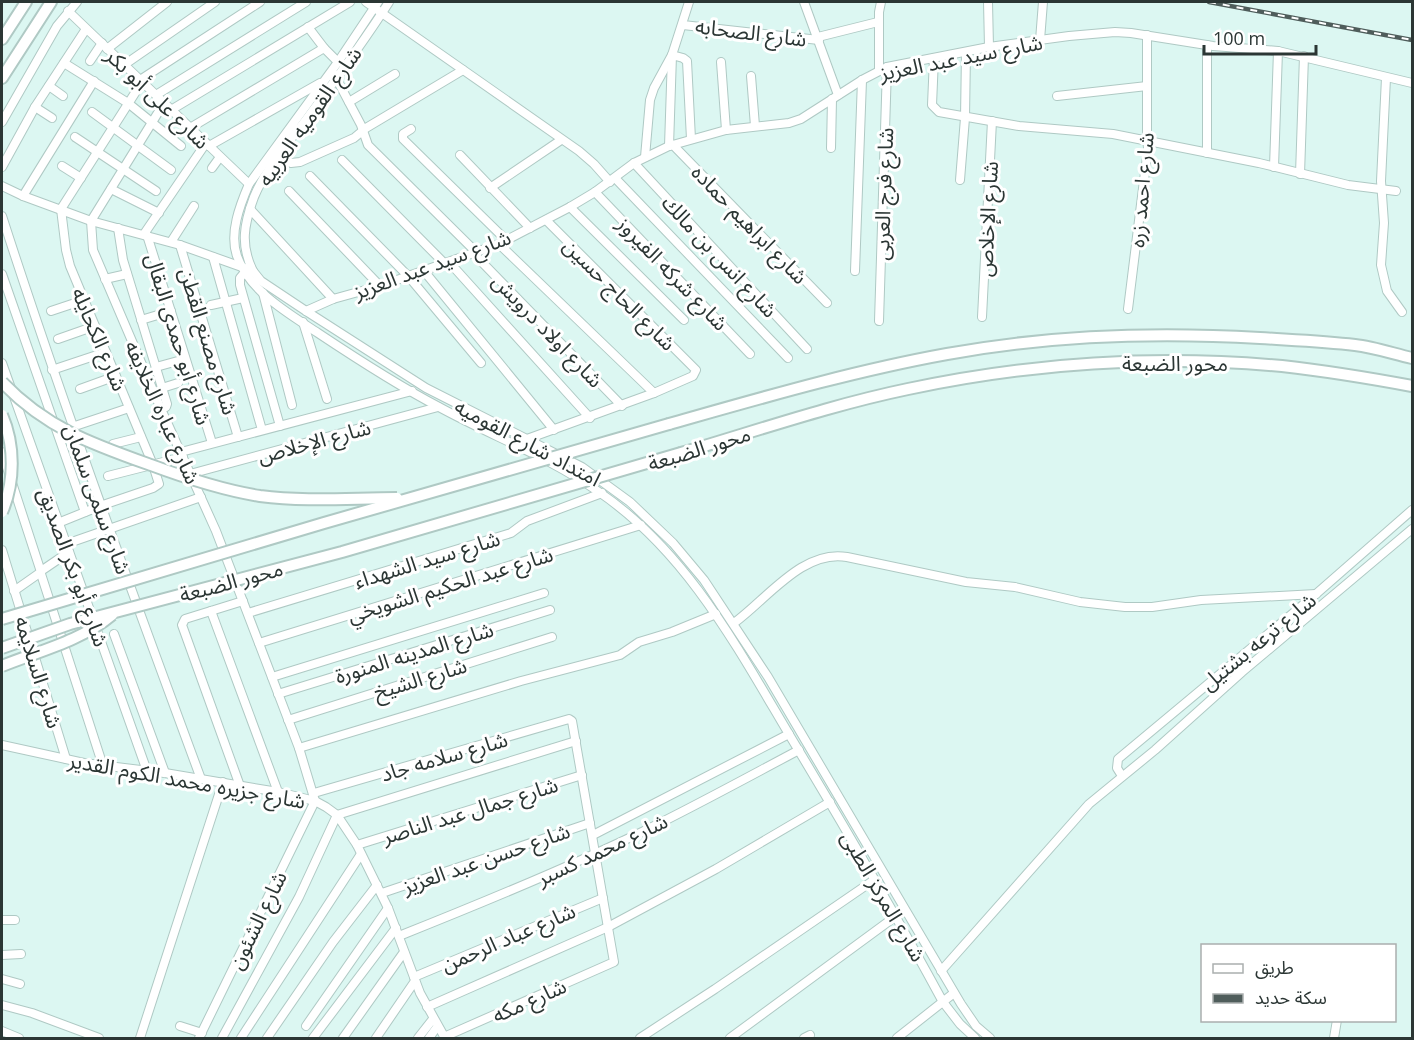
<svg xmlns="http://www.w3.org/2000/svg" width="1414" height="1040" viewBox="0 0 1414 1040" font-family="'Open Sans','Noto Sans Arabic',sans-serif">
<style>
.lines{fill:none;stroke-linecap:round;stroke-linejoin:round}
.minor-casing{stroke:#afc9c4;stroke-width:10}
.highway-casing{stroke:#afc9c4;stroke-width:14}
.minor{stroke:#fff;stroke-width:8}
.highway{stroke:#fff;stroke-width:10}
.rail-casing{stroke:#4f5d5b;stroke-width:4.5}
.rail{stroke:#fff;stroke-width:2;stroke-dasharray:7;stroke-linecap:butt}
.highway-bridge-casing{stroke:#afc9c4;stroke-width:14;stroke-linecap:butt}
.highway-bridge{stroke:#fff;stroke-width:10}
.labels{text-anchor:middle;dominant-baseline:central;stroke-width:6;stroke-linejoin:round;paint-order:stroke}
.street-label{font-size:21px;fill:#2b3634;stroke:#fff}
</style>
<rect width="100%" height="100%" fill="#dcf7f2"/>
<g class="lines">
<defs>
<g id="minor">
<path d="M366 2 579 151 594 164 610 182"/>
<path d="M378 2 338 62 249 184C240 205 229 233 237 256 250 292 288 313 318 333 357 359 397 385 439 407 494 437 547 456 599 492 687 552 737 647 790 736 843 824 894 912 943 1002L960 1024 975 1038"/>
<path d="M804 2 838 95"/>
<path d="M988 2 989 47"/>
<path d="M68 11 249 184"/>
<path d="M683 25 819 40"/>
<path d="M308 27 324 48"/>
<path d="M818 37 878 22"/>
<path d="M1040 40 1043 2"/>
<path d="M107 49 167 2"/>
<path d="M934 58 932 105 939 112 1019 126 1113 134 1259 163 1348 185 1396 191"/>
<path d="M90 61 102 43"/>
<path d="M721 62 726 130"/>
<path d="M64 63 128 103 181 146"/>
<path d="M124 65 215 2"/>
<path d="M879 70V12L881 2"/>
<path d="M334 74 361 125 368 145 477 253"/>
<path d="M751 76 755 126"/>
<path d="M1386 78 1381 181 1384 223 1381 265 1387 291 1402 312"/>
<path d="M140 80 260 2"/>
<path d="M49 86 63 96"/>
<path d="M156 95 306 2"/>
<path d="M1057 96 1147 86"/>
<path d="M349 102 395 74"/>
<path d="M164 103 91 221 93 250 161 409 216 531 299 748 315 801 199 1038"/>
<path d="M35 107 52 118"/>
<path d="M171 110 350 2"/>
<path d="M92 112 171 170"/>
<path d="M2 122 57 26 77 2"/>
<path d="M190 128 324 48 338 62"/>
<path d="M411 129 403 134V139L506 240"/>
<path d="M75 137 156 191"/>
<path d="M673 145 827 303"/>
<path d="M209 146 320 83"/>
<path d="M669 146 672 55 683 58 687 61 691 139"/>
<path d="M831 148 832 99"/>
<path d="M1207 153V45"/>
<path d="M460 155 530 228"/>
<path d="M645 157 650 100 654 88 672 55 689 2"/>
<path d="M278 159 291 163 300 162 354 138 366 128 463 70"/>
<path d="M342 160 445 264"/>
<path d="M634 163 807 349"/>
<path d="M62 166 81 178"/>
<path d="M2 167 35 107 86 29"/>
<path d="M1274 167 1278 51"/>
<path d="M212 168 220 157"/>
<path d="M1300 174 1304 56"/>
<path d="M310 176 409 277 481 363"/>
<path d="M615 178 788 358"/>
<path d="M960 180 965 118 966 52"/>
<path d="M2 186 23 196 91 221 180 245 253 271 261 281 306 311 426 388 582 467 630 502 673 543 704 580 768 677 961 1004 976 1026 990 1038"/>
<path d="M490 188 561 140"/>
<path d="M111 189 159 213"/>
<path d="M289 191 380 286"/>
<path d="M595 192 750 354"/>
<path d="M23 196 94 81"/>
<path d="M570 207 684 320"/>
<path d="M250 209 333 299"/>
<path d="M2 216C63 405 132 592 201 779"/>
<path d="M118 228 123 260 167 404 166 407 161 409"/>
<path d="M144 234 206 143"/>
<path d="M147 235 212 443"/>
<path d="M171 242 194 206"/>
<path d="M499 244 654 393"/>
<path d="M180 245 238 437"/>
<path d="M474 254 622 406"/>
<path d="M213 257 262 430"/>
<path d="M450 263 590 418"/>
<path d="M253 271C240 245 244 224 254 197 265 170 287 144 305 121 334 82 363 43 389 2"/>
<path d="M424 271 554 430"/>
<path d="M855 271 862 80"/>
<path d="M245 272 240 278V285L280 426"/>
<path d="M2 274 85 512"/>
<path d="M105 279 127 274"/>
<path d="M263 293 292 405"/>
<path d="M211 305 243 298"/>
<path d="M1128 309 1148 148 1147 136V35"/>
<path d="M51 311 84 300"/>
<path d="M306 311 333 299 380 286 499 244 570 207 595 192 634 163 669 146 726 130 789 123 801 119 862 80 887 67 989 47 1069 36 1115 32 1131 33 1213 46 1278 51 1412 83"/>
<path d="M982 317 992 121"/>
<path d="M141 320 171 311"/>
<path d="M879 321 887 67"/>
<path d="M303 322 327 399"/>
<path d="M58 339 95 326"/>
<path d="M2 363 147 771"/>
<path d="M156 367 185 359"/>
<path d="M52 370 106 352"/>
<path d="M162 388 178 383"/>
<path d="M80 389 116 376"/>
<path d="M72 427 129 408"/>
<path d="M527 439 654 393 693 376 696 370 546 220"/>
<path d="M113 444 141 437"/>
<path d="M2 452 41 572 14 591"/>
<path d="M181 452 412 391"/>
<path d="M190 474 438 407"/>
<path d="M108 476 183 457"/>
<path d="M58 523 100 506 153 488 159 484 153 465 70 266 66 250 61 209 142 82"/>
<path d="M66 544 201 497"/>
<path d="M2 550 66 759"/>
<path d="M69 552 41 571V574L103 766"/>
<path d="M211 611 278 792"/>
<path d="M248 613 511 533 527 521 602 493"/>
<path d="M734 623C767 599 803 549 847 557L966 582 1015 587 1080 602 1125 607H1152L1201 600 1316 594"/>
<path d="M114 634 165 773"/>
<path d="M259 643 641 525"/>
<path d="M272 677 544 593"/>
<path d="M278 694 550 610"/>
<path d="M288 720 552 637"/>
<path d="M2 745 84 763 165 773 278 792 315 801 326 807 337 815 357 845 388 908 420 993 445 1038"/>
<path d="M299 748 521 681 620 655 639 642 672 632 716 614"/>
<path d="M1122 776 1117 768 1118 759 1316 594 1412 510"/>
<path d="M240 786 182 625 185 619 243 601"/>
<path d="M314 793 569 719 572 721 614 962 444 1037"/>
<path d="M593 835 789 734"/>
<path d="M357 845 582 775"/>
<path d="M382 893 590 823"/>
<path d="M2 920H15"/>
<path d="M399 936C482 903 565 869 646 830 697 805 748 777 799 750"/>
<path d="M2 955 21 954"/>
<path d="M941 971 1089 804 1155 750 1242 672 1412 529"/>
<path d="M414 977 603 898"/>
<path d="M2 979 20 984"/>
<path d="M2 1005 32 1013 99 1038"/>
<path d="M427 1007 608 927 716 869 830 802"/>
<path d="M180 1026 202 1033"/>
<path d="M306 1026 388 908"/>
<path d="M2 1031 19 1038"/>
<path d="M140 1038 223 782"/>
<path d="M222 1038 299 897 337 815 576 741"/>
<path d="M241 1038 361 854"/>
<path d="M267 1038 333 942 377 885"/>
<path d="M313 1038 396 928"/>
<path d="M343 1038 404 952"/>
<path d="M376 1038 415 981"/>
<path d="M418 1038 433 1019"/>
<path d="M429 1038 437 1027"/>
<path d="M640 1038 715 989 874 880"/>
<path d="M730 1038 896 916"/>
<path d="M804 1038 810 1035"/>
<path d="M897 1038 954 993"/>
<path d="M1334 1038 1337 1020"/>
</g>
<g id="highway">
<path d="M2 39 26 2"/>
<path d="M2 78 51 2"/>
<path d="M669 424C761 398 853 371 947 354 1050 335 1155 332 1260 338 1291 340 1323 341 1355 345 1374 347 1394 354 1412 358"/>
<path d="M681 453C756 431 831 405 908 389 1030 363 1158 355 1282 366 1326 371 1369 378 1412 386"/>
</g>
</defs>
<use href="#minor" class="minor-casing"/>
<use href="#highway" class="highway-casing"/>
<use href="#minor" class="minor"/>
<use href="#highway" class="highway"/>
<defs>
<path id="rail" d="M1209 2 1412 40"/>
</defs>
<use href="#rail" class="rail-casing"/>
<use href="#rail" class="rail"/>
<defs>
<g id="highway-bridge">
<path d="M2 382C46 428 92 444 151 465 186 478 222 490 260 496 305 502 352 498 397 498"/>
<path d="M2 415C15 445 15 482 2 512"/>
<path d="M2 619 324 523 669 424"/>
<path d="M2 648 70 624 342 552 681 453"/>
<path d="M2 666C39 651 81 641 112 615"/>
</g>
</defs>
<use href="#highway-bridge" class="highway-bridge-casing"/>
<use href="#highway-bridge" class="highway-bridge"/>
</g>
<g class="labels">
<g class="street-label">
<text transform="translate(751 32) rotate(7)">شارع الصحابه</text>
<text transform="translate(961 57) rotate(-11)">شارع سيد عبد العزيز</text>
<text transform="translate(158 98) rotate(44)">شارع على أبو بكر</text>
<text transform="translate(309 116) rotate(-55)">شارع القوميه العربيه</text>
<text transform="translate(1141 190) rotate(-85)">شارع احمد زره</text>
<text transform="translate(883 194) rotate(-88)">شارع فرج العربى</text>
<text transform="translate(987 219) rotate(-87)">شارع الإخلاص</text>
<text transform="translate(750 224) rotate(46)">شارع ابراهيم حماده</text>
<text transform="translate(720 256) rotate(47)">شارع انس بن مالك</text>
<text transform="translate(432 264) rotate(-20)">شارع سيد عبد العزيز</text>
<text transform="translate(673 273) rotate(46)">شارع شركه الفيروز</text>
<text transform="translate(620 294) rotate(45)">شارع الحاج حسين</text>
<text transform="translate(548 330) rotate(46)">شارع اولاد درويش</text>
<text transform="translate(100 339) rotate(67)">شارع الكحايله</text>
<text transform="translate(179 339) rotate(73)">شارع أبو حمدى البقال</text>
<text transform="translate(209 341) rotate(73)">شارع مصنع القطن</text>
<text x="1175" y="363">محور الضبعة</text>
<text transform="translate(163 412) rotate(66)">شارع عباره الخلايفه</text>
<text transform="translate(314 441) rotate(-15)">شارع الإخلاص</text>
<text transform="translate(528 442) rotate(28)">امتداد شارع القوميه</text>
<text transform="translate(699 448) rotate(-17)">محور الضبعة</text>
<text transform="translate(98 499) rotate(70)">شارع سلمى سلمان</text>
<text transform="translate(427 559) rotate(-17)">شارع سيد الشهداء</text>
<text transform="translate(74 567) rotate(70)">شارع أبو بكر الصديق</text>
<text transform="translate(231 581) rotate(-15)">محور الضبعة</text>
<text transform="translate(450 584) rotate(-17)">شارع عبد الحكيم الشويخي</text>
<text transform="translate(1258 641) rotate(-39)">شارع ترعه بشتيل</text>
<text transform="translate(414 652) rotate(-17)">شارع المدينه المنورة</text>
<text transform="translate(39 672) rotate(73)">شارع السلايمه</text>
<text transform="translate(420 678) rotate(-17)">شارع الشيخ</text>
<text transform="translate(444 756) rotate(-16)">شارع سلامه جاد</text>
<text transform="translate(187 780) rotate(10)">شارع جزيره محمد الكوم القدير</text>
<text transform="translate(470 810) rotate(-17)">شارع جمال عبد الناصر</text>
<text transform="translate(602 849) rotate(-25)">شارع محمد كسبر</text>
<text transform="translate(486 858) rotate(-19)">شارع حسن عبد العزيز</text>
<text transform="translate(884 896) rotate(60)">شارع المركز الطبى</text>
<text transform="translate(257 920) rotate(-64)">شارع الشئون</text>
<text transform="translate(508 937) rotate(-23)">شارع عباد الرحمن</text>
<text transform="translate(529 1000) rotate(-24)">شارع مكه</text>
</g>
</g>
<rect width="1414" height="1040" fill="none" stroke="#2b3634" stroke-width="6"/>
<rect x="1201" y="944" width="195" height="78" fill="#ffffff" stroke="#aaafae" stroke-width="1.5"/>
<rect x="1213" y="964" width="30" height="9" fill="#ffffff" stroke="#aaafae" stroke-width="1.5"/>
<text x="1255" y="974" font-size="18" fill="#2b3634">طريق</text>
<rect x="1213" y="994" width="30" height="9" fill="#4f5d5b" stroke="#aaafae" stroke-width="1.5"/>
<text x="1255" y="1004" font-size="18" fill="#2b3634">سكة حديد</text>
<path d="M1204 45v9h112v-9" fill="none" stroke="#2b3634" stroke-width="3"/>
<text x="1213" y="45" font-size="18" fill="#2b3634" stroke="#ffffff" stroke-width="4.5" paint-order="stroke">100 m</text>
</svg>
